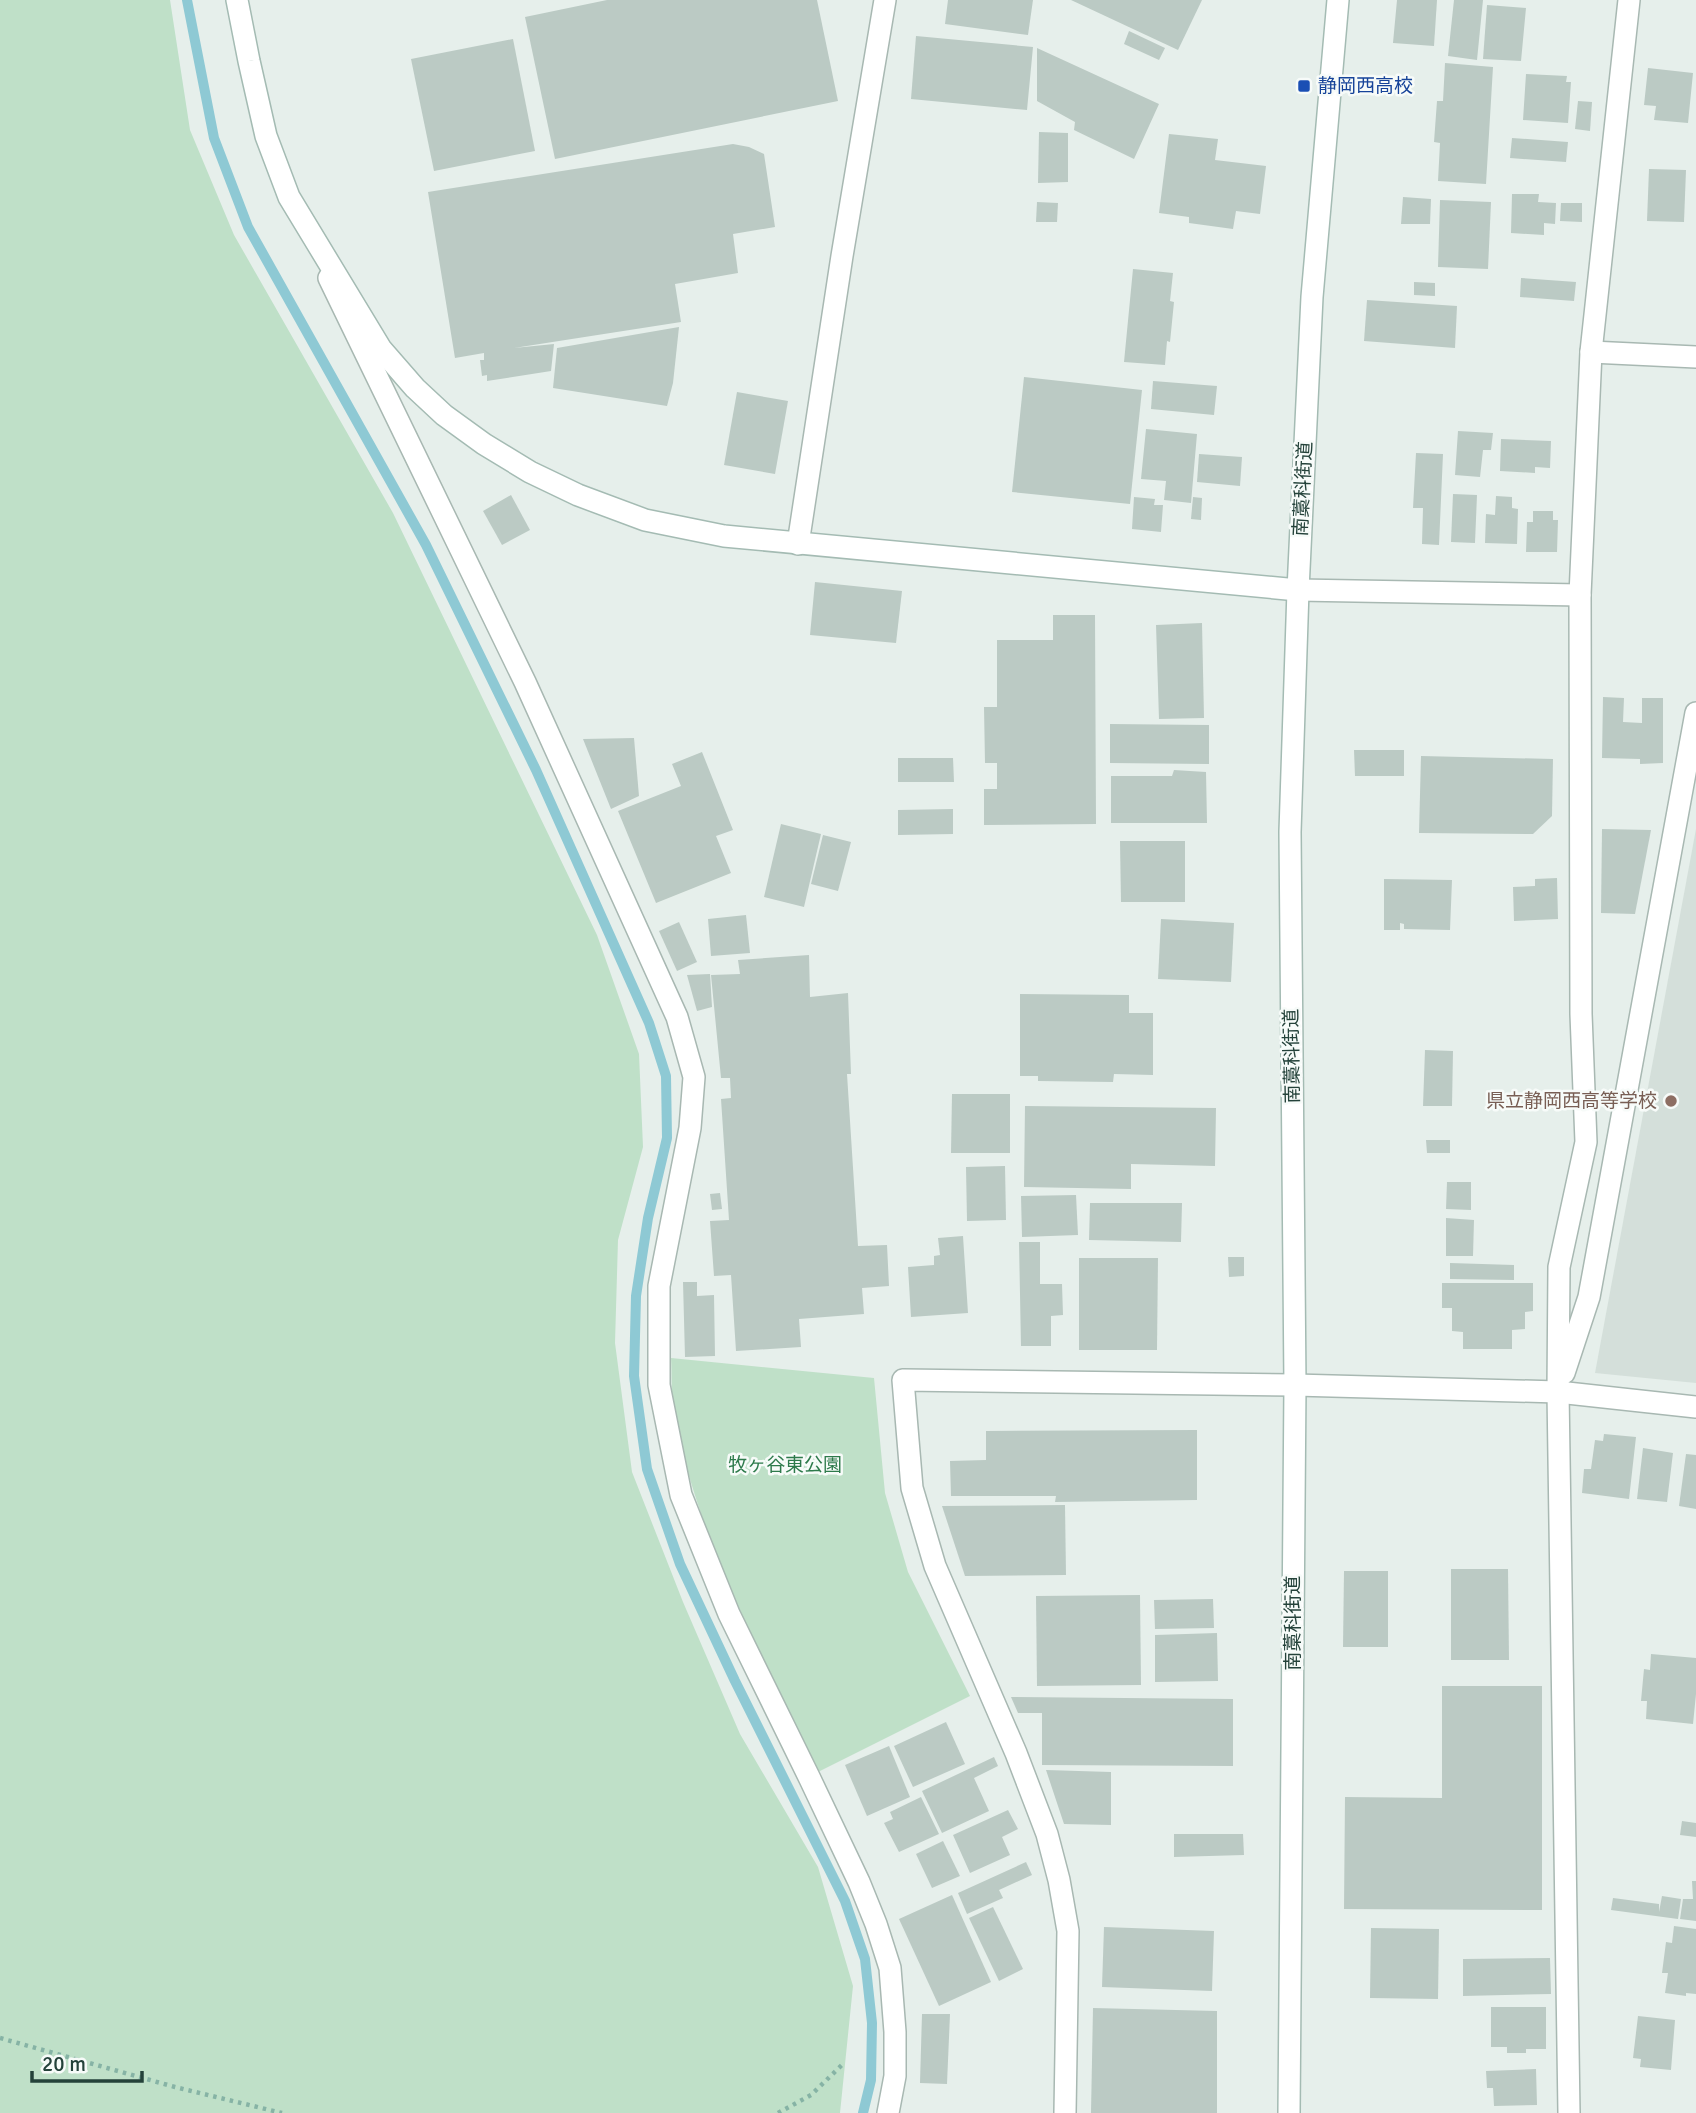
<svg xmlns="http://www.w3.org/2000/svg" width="1696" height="2113" viewBox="0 0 1696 2113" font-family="Signika,'Noto Sans JP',sans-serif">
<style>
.built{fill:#d4dfda}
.green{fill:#bfe0c8}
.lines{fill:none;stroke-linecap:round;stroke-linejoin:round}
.stream{stroke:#8ec9d4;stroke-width:10}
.building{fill:#bbcac4}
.street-casing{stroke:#a8b8b2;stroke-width:24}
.secondary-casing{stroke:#a4bbb3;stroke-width:24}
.path{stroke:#86b3a5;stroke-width:4.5;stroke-dasharray:3.5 5;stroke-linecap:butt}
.street{stroke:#fff;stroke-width:21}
.secondary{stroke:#fff;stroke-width:21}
.transit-dot{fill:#1a4fb4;stroke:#f7fbf9;stroke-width:2.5}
.education-dot{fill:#8d6e63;stroke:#f7fbf9;stroke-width:2.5}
.labels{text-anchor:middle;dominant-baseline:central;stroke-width:5;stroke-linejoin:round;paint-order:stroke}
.transit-label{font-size:19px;fill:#164399;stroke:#f7fbf9;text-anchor:start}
.street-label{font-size:19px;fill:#24423a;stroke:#f7fbf9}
.education-label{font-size:19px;fill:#785e54;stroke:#f7fbf9;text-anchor:end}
.park-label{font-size:19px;fill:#2d7a4b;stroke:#f7fbf9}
</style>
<rect width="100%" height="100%" fill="#e6efeb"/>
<path class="built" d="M1696 829V1383L1595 1373Z"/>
<g class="green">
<path d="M0 0H170L190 130 234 235 393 513 597 935 639 1054 643 1147 618 1240 615 1343 632 1472 683 1602 740 1734 818 1867 853 1986 840 2113H0Z"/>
<path d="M671 1358 874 1378 885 1493 908 1572 970 1696 818 1772C762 1655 695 1536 673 1406 671 1391 672 1374 671 1358Z"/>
</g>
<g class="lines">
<path class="stream" d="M187 0 214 138 248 227 426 545 536 770 649 1023 666 1076 667 1138 648 1218 636 1296 634 1376 647 1469 680 1564 735 1681 845 1901 865 1959 872 2023 871 2080 863 2113"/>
</g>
<g class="building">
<path d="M607 0H817L838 101 555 159 525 17Z"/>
<path d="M948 0H1033L1028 35 945 24Z"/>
<path d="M1071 0H1202L1178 50Z"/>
<path d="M1397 0H1437L1434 46 1393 43Z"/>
<path d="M1454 0H1483L1477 60 1448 56Z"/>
<path d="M1487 5 1526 8 1521 61 1483 59Z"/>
<path d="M1129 31 1165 48 1159 60 1124 44Z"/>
<path d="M916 36 1033 47 1027 110 911 99Z"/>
<path d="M513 39 535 151 434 171 411 59Z"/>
<path d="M1037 48 1159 104 1134 159 1074 130 1075 122 1037 101Z"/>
<path d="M1445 63 1493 67 1486 184 1438 181 1440 143 1434 142 1437 101H1443Z"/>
<path d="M1648 68 1693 73 1688 123 1654 120 1656 106 1644 105Z"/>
<path d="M1526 74 1567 76 1566 82H1571L1568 123 1523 120Z"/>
<path d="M1578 101 1592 102 1590 131 1575 129Z"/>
<path d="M1039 132 1068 133V182L1038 183Z"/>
<path d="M1169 134 1218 139 1215 160 1266 166 1260 214 1236 211 1233 229 1189 223V217L1159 213Z"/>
<path d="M1512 138 1568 142 1566 162 1510 158Z"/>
<path d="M733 144 749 147 764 154 775 227 733 234 738 273 675 284 681 322 514 348 554 344 551 371 487 381V375L482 376 480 360H484V353L455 358 428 192Z"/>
<path d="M1649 169 1686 170 1684 222 1647 221Z"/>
<path d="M1512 194H1539L1538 202 1556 203 1555 224 1544 223V235L1511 233Z"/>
<path d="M1403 197 1431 199 1430 224H1401Z"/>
<path d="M1440 200 1491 202 1488 269 1438 267Z"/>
<path d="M1037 202 1058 203 1057 222H1036Z"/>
<path d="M1561 203H1582V222L1560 221Z"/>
<path d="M1133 269 1173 273 1170 301 1174 302 1170 342 1167 341 1165 365 1124 362Z"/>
<path d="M1521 278 1576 282 1574 301 1520 297Z"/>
<path d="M1414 282 1435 283V296L1414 295Z"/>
<path d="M1367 300 1457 306 1455 348 1364 341Z"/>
<path d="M679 327 673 383 667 406 553 388 557 348Z"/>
<path d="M1024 377 1142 390 1130 504 1012 492Z"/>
<path d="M1153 381 1217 386 1214 415 1151 409Z"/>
<path d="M737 392 788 401 775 474 724 465Z"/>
<path d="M1146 429 1197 434 1191 503 1164 500 1166 481 1141 479Z"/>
<path d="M1458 431 1493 433 1491 450H1483L1480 477 1455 475Z"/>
<path d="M1501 439 1551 441 1550 468 1535 467V473L1500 471Z"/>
<path d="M1416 453 1443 454 1439 545 1422 544 1423 508H1413Z"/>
<path d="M1199 454 1242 457 1240 486 1197 482Z"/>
<path d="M1453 494 1477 495 1475 543 1451 542Z"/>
<path d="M511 495 530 530 502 545 483 511Z"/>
<path d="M1496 496 1512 497V508L1518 509 1517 544 1485 543 1486 514 1495 515Z"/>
<path d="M1134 497 1155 499 1154 505H1163L1161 532 1132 529Z"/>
<path d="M1193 497 1202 498 1201 520 1191 519Z"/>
<path d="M1533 511H1553V520H1558L1557 552H1526L1527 522H1533Z"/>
<path d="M815 582 902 591 896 643 810 635Z"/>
<path d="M1053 615H1095L1096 824 984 825V789H997V763H985L984 707H997V640H1053Z"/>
<path d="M1202 623 1204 718 1159 719 1156 625Z"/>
<path d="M1603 697 1624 698 1623 722 1642 723V698H1663V763L1640 764V759L1602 758Z"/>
<path d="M1110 724 1209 725V764L1110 763Z"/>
<path d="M634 738 639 796 611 809 583 739Z"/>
<path d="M1354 750H1404V776H1355Z"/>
<path d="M702 752 733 830 716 836 731 873 656 903 618 811 681 786 672 764Z"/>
<path d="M1421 756 1553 759 1552 816 1533 834 1419 833Z"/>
<path d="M898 758H953L954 782H898Z"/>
<path d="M1174 770 1206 772 1207 823H1111V776H1172Z"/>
<path d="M953 809V834L898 835V810Z"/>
<path d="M781 824 821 834 804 907 764 897Z"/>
<path d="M1602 829 1651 830 1635 914 1601 913Z"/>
<path d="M823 835 851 842 838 891 811 884Z"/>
<path d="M1120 841H1185V902H1121Z"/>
<path d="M1557 878 1558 919 1514 921 1513 887 1535 886V879Z"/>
<path d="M1384 879 1452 880 1450 930 1404 929V924L1400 923V930H1384Z"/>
<path d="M746 915 750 953 711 956 708 919Z"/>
<path d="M1161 919 1234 923 1231 982 1158 979Z"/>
<path d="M679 922 697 962 677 971 659 931Z"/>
<path d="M809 955 810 997 848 993 851 1074H847L858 1246 887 1245 889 1286 862 1288 864 1314 799 1319 801 1347 736 1351 731 1275 714 1276 710 1221 729 1220 721 1099 731 1098 730 1078H721L711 975 740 974 738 960Z"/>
<path d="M710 974 712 1007 697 1011 687 975Z"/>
<path d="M1020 994 1129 995V1013H1153V1075L1114 1074 1113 1082 1038 1081V1076H1020Z"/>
<path d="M1425 1050 1453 1051 1452 1106H1423Z"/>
<path d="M952 1094H1010V1153H951Z"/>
<path d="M1025 1106 1216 1108 1215 1166 1131 1164V1189L1024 1187Z"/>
<path d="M1426 1140H1450V1153H1427Z"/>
<path d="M1005 1166 1006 1220 967 1221 966 1167Z"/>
<path d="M1447 1182H1471V1210L1446 1209Z"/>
<path d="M720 1193 722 1209 712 1210 710 1194Z"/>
<path d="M1076 1195 1078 1235 1022 1237 1021 1196Z"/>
<path d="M1090 1203H1182L1181 1242 1089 1240Z"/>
<path d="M1446 1218 1474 1220 1473 1256H1446Z"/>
<path d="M963 1236 968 1313 911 1317 908 1267 934 1265V1256L940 1255 938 1238Z"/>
<path d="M1019 1242H1040V1284H1062L1063 1315 1051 1316V1346H1021Z"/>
<path d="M1228 1257H1244V1276L1229 1277Z"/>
<path d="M1079 1258H1158L1157 1350H1079Z"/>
<path d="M1450 1263 1514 1265V1280L1450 1279Z"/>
<path d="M683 1282H697V1296L714 1295 715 1356 685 1357Z"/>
<path d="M1442 1283H1533V1311L1525 1312V1329L1512 1330V1349H1463V1332L1452 1331V1308H1442Z"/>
<path d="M1197 1430V1500L1055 1502 1056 1496H951L950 1461 986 1460V1431Z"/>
<path d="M1604 1434 1636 1437 1629 1499 1582 1493 1584 1469H1591L1595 1440 1603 1441Z"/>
<path d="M1643 1448 1673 1453 1667 1502 1637 1499Z"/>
<path d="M1686 1454 1696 1455V1509L1679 1506Z"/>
<path d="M1065 1505 1066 1575 965 1576 942 1506Z"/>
<path d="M1451 1569H1508L1509 1660H1451Z"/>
<path d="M1344 1571H1388V1647H1343Z"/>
<path d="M1140 1595 1141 1685 1037 1686 1036 1596Z"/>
<path d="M1213 1599 1214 1628 1155 1629 1154 1600Z"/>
<path d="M1217 1633 1218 1681 1155 1682V1635Z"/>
<path d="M1651 1654 1696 1658V1694L1693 1724 1646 1719 1647 1701H1641L1644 1669 1650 1670Z"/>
<path d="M1442 1686H1542V1910L1344 1909 1345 1797 1442 1798Z"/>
<path d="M1011 1697 1233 1699V1766L1042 1765V1713H1018Z"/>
<path d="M946 1722 965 1764 913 1787 894 1746Z"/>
<path d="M889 1746 910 1797 867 1816 845 1765Z"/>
<path d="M994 1757 998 1766 974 1778 989 1811 942 1833 922 1791Z"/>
<path d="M1046 1770 1111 1772V1825L1064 1824Z"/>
<path d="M921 1797 939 1834 899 1852 884 1823 893 1819 890 1812Z"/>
<path d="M1008 1810 1018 1829 1002 1837 1010 1855 970 1873 953 1835Z"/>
<path d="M1682 1821 1696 1823V1837L1680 1835Z"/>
<path d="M1174 1834H1243L1244 1855 1174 1857Z"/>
<path d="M943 1841 960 1876 932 1888 916 1854Z"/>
<path d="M1026 1862 1032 1875 999 1890 1003 1898 967 1914 958 1893Z"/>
<path d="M1692 1881H1696V1921L1680 1919 1683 1899H1693Z"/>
<path d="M952 1895 991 1982 939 2006 899 1919Z"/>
<path d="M1662 1896 1681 1899 1678 1919 1611 1910 1613 1898 1659 1904V1912Z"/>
<path d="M993 1907 1023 1969 999 1981 969 1918Z"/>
<path d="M1674 1926 1696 1929V1994L1686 1993V1996L1665 1993 1668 1973H1662L1666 1942 1672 1943Z"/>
<path d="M1104 1927 1214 1931 1212 1991 1102 1987Z"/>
<path d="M1371 1928 1439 1929 1438 1999 1370 1998Z"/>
<path d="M1550 1958 1551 1994 1463 1996V1959Z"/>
<path d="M1491 2007H1546V2049H1526V2053H1507V2047H1491Z"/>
<path d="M1093 2008 1217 2011V2113H1091Z"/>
<path d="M922 2014H950L947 2084 920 2083Z"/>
<path d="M1638 2016 1675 2020 1671 2070 1640 2067 1641 2059 1633 2058Z"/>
<path d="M1536 2069 1537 2105 1494 2106 1493 2088H1487L1486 2071Z"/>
</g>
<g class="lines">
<defs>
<g id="street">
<path d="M329 278 525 682 677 1017 694 1077 690 1128 659 1286V1385L681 1495 729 1614 810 1779 859 1882 876 1924 890 1968 895 2032V2076L888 2113"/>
<path d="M1591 352 1696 357"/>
<path d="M798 544 842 256 885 0"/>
<path d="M1298 590 1580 595"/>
<path d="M1564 1373 1589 1297 1696 713"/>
<path d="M1065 2113 1068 1931 1059 1880 1047 1834 1016 1753 935 1566 912 1488 903 1380 1295 1385 1558 1392 1696 1407"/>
<path d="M1569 2113 1558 1392 1559 1267 1586 1142 1581 1014 1580 595 1591 352 1629 0"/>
</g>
<g id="secondary">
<path d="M237 0 249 61 266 136 289 197 381 349 415 388 444 415 484 444 530 472 578 495 645 520 724 536 1298 590"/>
<path d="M1289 2113 1295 1385 1290 832 1298 590 1312 297 1338 0"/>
</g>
</defs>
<use href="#street" class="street-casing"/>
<use href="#secondary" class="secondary-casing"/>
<g class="path">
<path d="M0 2038 175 2087 282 2113"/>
<path d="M778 2113 811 2095 845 2062"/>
</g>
<use href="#street" class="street"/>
<use href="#secondary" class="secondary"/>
</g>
<rect class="transit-dot" x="1297" y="79" width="14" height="14" rx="3.5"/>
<circle class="education-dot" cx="1671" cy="1101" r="7"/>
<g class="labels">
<g class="transit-label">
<text x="1318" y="86">静岡西高校</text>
</g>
<g class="street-label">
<text transform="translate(1303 489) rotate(-87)">南藁科街道</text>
<text transform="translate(1292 1056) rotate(-91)">南藁科街道</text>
<text transform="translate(1293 1623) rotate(-90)">南藁科街道</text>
</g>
<g class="education-label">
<text x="1657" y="1101">県立静岡西高等学校</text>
</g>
<g class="park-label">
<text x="785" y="1465">牧ヶ谷東公園</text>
</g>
</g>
<path d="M32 2071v10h110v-10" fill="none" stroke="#24423a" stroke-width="3.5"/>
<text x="42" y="2071" font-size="21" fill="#24423a" stroke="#f7fbf9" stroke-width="5" paint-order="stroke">20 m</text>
</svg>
